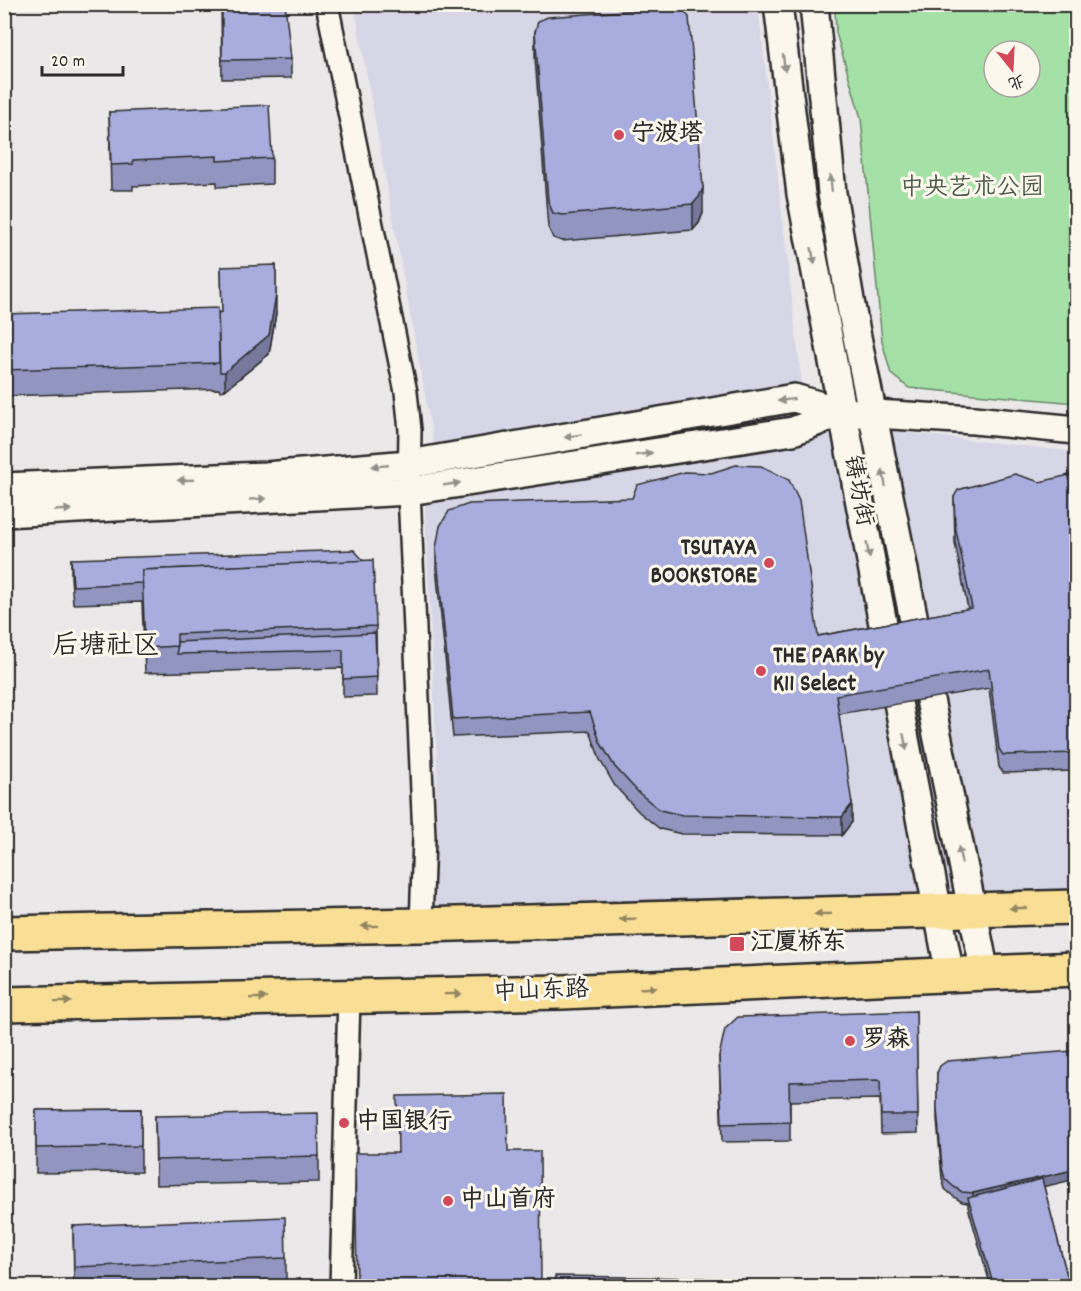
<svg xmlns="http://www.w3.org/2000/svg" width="1081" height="1291" viewBox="0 0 1081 1291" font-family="Dekko,'LXGW WenKai TC',sans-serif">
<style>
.built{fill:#d7d6e6}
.green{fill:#a5e0a6;stroke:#688668;stroke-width:1.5;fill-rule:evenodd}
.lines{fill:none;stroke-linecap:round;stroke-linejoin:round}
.minor-casing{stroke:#2b2b2b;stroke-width:26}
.tertiary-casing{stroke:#2b2b2b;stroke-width:32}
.primary-casing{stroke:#2b2b2b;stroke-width:38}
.minor{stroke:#fbf7ec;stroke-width:21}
.tertiary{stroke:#fbf7ec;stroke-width:27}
.primary{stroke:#f9df96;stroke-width:33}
.wall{fill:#9195bf;stroke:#2b2b2b;stroke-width:1.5}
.shaded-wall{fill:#76799b;stroke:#2b2b2b;stroke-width:1.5}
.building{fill:#a9adde;stroke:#2b2b2b;stroke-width:1.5}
.oneway{fill:#93918c}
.oneway2{fill:#928560}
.poi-dot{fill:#d1495b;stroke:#fbf7ec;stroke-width:2}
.labels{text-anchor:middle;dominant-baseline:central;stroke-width:6;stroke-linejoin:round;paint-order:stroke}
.poi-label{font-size:24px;font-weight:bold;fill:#2b2b2b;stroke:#fbf7ec;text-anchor:start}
.park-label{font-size:24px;fill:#4a584a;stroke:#fbf7ec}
.street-label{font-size:24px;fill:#2b2b2b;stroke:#fbf7ec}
.quarter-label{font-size:27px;fill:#2b2b2b;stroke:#fbf7ec}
</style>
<rect width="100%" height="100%" fill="#ebe8e9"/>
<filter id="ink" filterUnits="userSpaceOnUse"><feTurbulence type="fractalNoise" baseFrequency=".0167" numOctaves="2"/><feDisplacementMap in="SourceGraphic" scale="12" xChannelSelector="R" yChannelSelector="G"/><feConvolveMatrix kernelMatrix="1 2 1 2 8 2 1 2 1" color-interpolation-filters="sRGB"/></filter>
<g filter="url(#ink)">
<path class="built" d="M354 5H758L806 421 1076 452V892L435 908 437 761 425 512 435 451Z"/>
<path class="green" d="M835 5H1076V403L909 388 891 374 882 341 861 118 836 33ZM994 51H1030V87H994Z"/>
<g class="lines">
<defs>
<g id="minor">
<path d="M327 4 406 392 410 430 409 491 424 837 421 925"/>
<path d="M341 1286 349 997"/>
</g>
<g id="tertiary">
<path d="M778 4 801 194 950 975"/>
<path d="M814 4 832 193 852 312 985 973"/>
<path d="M4 487 266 476 409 464 794 398 842 412 974 420 1076 430"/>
<path d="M4 513 409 491 793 431 842 412"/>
</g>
<g id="primary">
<path d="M4 933 421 925 1076 907"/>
<path d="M4 1004 562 992 1076 969"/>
</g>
</defs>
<use href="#minor" class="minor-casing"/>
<use href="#tertiary" class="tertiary-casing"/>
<use href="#primary" class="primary-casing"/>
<use href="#minor" class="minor"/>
<use href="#tertiary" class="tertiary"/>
<use href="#primary" class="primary"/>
</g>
<g class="wall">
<path d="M221 4 291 59V78L222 79Z"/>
<path d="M535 32 703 213 699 223 693 230 562 241 553 238 548 227 535 58Z"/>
<path d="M109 112 272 158V184L217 187V182L133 186V190H111Z"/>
<path d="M221 267 276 313 269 354 225 390 220 391 219 389 4 396V314L222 312Z"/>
<path d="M1077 476V771L1003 773 999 767 989 688 839 714 852 822 842 835 682 834 660 829 639 812 615 786 600 760 590 731 453 737 436 567V548L818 636 968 609 955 543 954 497Z"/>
<path d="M71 559 376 626 377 696 343 697V668L145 673 142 602 73 604 71 577Z"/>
<path d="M916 1011 918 1133 881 1134 880 1099 790 1101V1141L722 1142 719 1056Z"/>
<path d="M937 1073 1044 1187 1070 1287H991L968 1207V1203L962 1202 954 1197 945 1189 942 1178 937 1119Z"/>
<path d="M141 1109V1172L36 1173V1110Z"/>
<path d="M155 1116 319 1156V1182L156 1185Z"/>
<path d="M73 1226 286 1258V1284L220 1287H74Z"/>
</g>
<g class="shaded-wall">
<path d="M703 188V213L699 223 693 230V204Z"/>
<path d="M276 265V313L269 354 225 390V372Z"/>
<path d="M852 804V822L842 835V817Z"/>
<path d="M1077 1169V1179L973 1203V1193Z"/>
</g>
<g class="building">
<path d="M222 4H285L291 59 222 60Z"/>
<path d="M676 7 683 10 689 17 703 188 699 197 693 204 562 215 553 213 548 201 535 32 538 21 548 17Z"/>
<path d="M269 105 272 158 217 161V156L133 160V164L111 165 109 112Z"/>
<path d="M276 265V295L269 335 225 372H220L218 313 222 312 221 267Z"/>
<path d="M218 308 219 363 4 370V314Z"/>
<path d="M736 465 761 466 789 480 799 501 818 636 972 608 955 525 954 497 958 490 1015 474 1040 482 1069 475 1077 476V753L1003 755 999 749 989 669 836 695 852 804 842 817 682 815 660 810 639 793 615 767 600 742 590 712 453 719 436 548 440 526 449 511 469 504 632 498 637 485 685 472 711 473Z"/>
<path d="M354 550 364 561 142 570V583L73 586 71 559Z"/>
<path d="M373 560 376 626 177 634V646L145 648 142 570Z"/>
<path d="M375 633 377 677 343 679V650L177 654V642Z"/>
<path d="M916 1011 918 1115H881L880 1080 789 1082 790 1122 722 1124 719 1056 725 1029 738 1017Z"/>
<path d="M1073 1051 1077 1052V1169L973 1193 962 1192 954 1187 945 1179 942 1168 937 1109V1073L940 1066 947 1061Z"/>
<path d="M507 1094 508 1151H540L541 1287H357L355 1153H398L397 1096Z"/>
<path d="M141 1109V1146L36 1148V1110Z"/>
<path d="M318 1113 319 1156 156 1160 155 1116Z"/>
<path d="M1042 1179 1070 1287H994L968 1198Z"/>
<path d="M285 1217 286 1258 74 1267 73 1226Z"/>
<path d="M555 1276 704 1278V1287H554Z"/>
</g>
<defs><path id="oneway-solid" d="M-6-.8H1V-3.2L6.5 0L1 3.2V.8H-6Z" transform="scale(1.5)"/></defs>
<g class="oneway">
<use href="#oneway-solid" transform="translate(784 63) rotate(83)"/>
<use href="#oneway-solid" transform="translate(831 183) rotate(-96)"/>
<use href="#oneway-solid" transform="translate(813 256) rotate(80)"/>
<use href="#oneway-solid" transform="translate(786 400) rotate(173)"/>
<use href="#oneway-solid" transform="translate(573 436) rotate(170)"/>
<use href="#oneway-solid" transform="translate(644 454) rotate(-9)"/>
<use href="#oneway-solid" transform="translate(380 466) rotate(175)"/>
<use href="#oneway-solid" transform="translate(884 478) rotate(-101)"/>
<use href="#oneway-solid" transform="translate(186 480) rotate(178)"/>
<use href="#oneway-solid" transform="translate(452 484) rotate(-9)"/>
<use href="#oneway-solid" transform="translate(258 499) rotate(-3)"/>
<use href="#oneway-solid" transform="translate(63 510) rotate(-3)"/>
<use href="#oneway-solid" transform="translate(868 550) rotate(79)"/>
<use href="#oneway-solid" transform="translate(905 742) rotate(79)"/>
<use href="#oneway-solid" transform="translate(960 855) rotate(-101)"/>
</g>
<g class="oneway2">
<use href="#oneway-solid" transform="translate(1018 908) rotate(179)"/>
<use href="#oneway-solid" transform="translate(823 914) rotate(178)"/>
<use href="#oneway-solid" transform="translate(628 919) rotate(178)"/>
<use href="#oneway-solid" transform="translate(370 926) rotate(179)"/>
<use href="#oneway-solid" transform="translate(648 988) rotate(-3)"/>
<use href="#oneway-solid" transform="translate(453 994) rotate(-1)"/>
<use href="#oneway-solid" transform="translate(258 998) rotate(-1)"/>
<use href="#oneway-solid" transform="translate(63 1002) rotate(-1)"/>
</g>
</g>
<g class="poi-dot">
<circle cx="619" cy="135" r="6"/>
<circle cx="769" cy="563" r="6"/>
<circle cx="761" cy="671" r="6"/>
<rect x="729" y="936" width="16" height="16" rx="3"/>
<circle cx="850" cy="1041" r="6"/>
<circle cx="344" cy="1123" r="6"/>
<circle cx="448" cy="1201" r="6"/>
</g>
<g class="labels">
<g class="poi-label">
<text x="631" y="135">宁波塔</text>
<text x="757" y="549" text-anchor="end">TSUTAYA<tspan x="757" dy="28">BOOKSTORE</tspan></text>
<text x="773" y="657">THE PARK by<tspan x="773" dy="28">K11 Select</tspan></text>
<text x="750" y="944">江厦桥东</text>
<text x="862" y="1041">罗森</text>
<text x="356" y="1123">中国银行</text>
<text x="460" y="1201">中山首府</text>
</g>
<g class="park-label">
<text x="972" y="189">中央艺术公园</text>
</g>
<g class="street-label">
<text transform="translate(857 491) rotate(79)">铸坊街</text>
<text transform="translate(541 992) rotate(-2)">中山东路</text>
</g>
<g class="quarter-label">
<text x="106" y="647">后塘社区</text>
</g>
</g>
<rect width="1081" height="1291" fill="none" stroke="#fbf7ec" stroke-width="24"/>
<rect x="12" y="12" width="1057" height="1267" fill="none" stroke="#2b2b2b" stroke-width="2" filter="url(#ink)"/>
<g transform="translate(1012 69) rotate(162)"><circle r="28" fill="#fbf7ec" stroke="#a8a59f" stroke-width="1.5"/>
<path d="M0-4.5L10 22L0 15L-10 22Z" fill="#d1495b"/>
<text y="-9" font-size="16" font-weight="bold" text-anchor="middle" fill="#2b2b2b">北</text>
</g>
<path d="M42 66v9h81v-9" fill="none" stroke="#2b2b2b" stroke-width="3"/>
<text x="51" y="66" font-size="18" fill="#2b2b2b" stroke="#fbf7ec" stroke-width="4.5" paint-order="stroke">20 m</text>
</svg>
